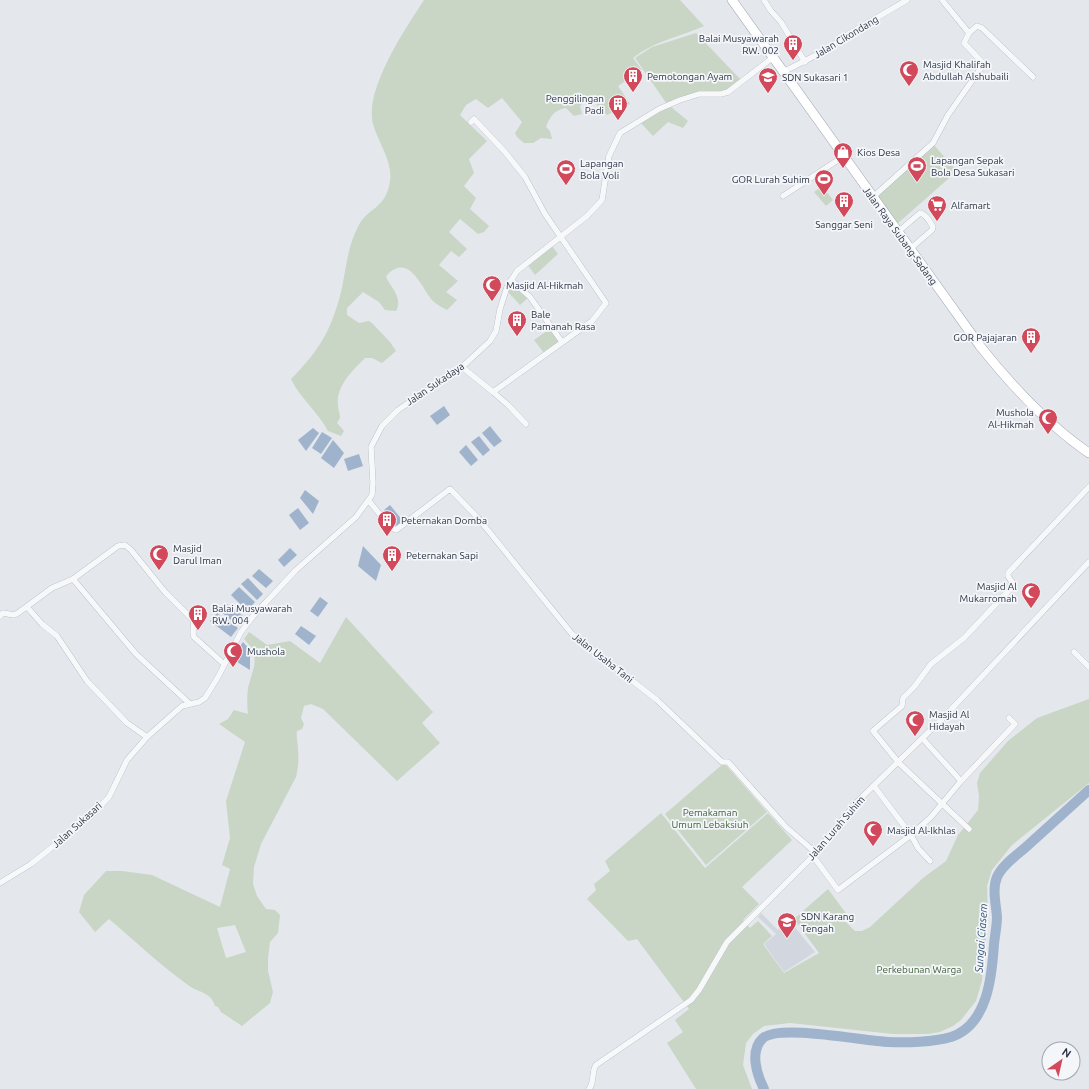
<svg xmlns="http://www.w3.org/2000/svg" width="1089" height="1089" viewBox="0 0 1089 1089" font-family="Ubuntu,sans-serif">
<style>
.built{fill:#d2d6de}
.green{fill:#c9d6c5;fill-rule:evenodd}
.water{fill:#9fb4cc}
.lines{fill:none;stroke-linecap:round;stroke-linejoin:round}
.river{stroke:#9fb4cc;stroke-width:10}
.street-casing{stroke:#a9aeb7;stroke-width:6}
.primary-casing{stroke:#a3abb8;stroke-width:10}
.street{stroke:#f7f8fa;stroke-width:5.5}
.primary{stroke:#fff;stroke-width:9}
.labels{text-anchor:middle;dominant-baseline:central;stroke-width:3.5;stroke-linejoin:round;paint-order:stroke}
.street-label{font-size:10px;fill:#2b3445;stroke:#f4f6f9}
.poi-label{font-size:10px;fill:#2b3445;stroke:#f4f6f9;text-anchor:start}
.park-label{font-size:10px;fill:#3f6138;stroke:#f4f6f9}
.water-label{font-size:11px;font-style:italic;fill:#34527a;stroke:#f4f6f9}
</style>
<rect width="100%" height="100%" fill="#e4e7ec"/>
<path class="built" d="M761 913 778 930 789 920 815 952 784 972 764 944 776 934 758 917Z"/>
<g class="green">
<path d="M424 0H680L704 26C680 37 654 41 633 58L642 70 618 86 630 104 607 115 595 103 586 100 580 106 582 114 574 116 566 108C555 109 549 118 546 127L550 131 552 139 541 138 533 143H524L517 137 515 133 522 122 502 98 488 108 476 99 466 105 460 115 487 141 469 159 474 173 464 186 476 198 470 209 489 226 484 232 478 234 460 219 449 232 467 249 459 257 451 251 439 265 458 281 446 292 457 300 447 310C442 307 437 305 433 301 425 294 413 260 395 269 391 271 388 273 386 277 392 289 403 298 396 311L385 310 379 302 363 292 347 308V315L359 323 369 321 372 323 390 342 396 351 382 363 372 358H365C353 370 335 387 338 406 338 410 340 413 340 418L337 423 344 431 341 436 328 431C318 412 300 398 291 379 320 350 332 329 342 288 346 268 348 245 358 227 367 207 386 210 390 181 393 162 378 142 373 124 364 89 406 28 424 0Z"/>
<path d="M696 33 741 80 726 92H700L667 104 635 58 652 47Z"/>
<path d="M670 106 688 121 683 128 668 122 653 136 641 123Z"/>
<path d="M933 144 957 171 897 224 877 196Z"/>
<path d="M822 186 833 200 826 206 814 192Z"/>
<path d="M552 246 558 254 535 275 527 264Z"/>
<path d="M511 282 529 297 520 305 507 291Z"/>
<path d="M551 328 560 341 544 353 534 340Z"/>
<path d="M346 617 433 712 422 723 440 743 397 781 323 709 311 704 304 706 301 718 304 724 302 729 297 731C296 738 298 743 298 751 299 760 298 769 296 777L261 844 254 867 253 884 257 896 266 909 275 910 280 915 278 933 270 942 268 958V971L273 992 270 1003 242 1026 221 1012 218 1007 215 1006C211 992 199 993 188 985 160 965 135 941 109 919L95 932 79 912 84 895 106 871H122L152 875 220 907 230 869 222 865 230 838 226 801 245 742 219 724 228 719 234 710 248 714C247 705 247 697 248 688 253 667 262 657 244 639L249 632 267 645 290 641 320 663ZM235 925 246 952 226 958 217 928Z"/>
<path d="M1089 699V783L1012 845 992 870 987 886 988 915 982 981 976 1001 961 1020 953 1026 940 1032 928 1034H893L790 1023 764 1026 753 1034 746 1043 743 1065 752 1089H696L667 1043 683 1032 675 1020 689 1009 637 939 628 941 587 899 596 890 594 884 610 871 605 861 661 813 705 868 768 813 792 840 742 887 759 904 743 920 750 928 758 921 772 936 763 944 784 973 819 953 794 919 828 889 848 916 845 921 855 931H862L870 927 923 878 946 861 958 835 978 810 979 796 977 783 980 773 1008 741 1037 718Z"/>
<path d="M724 763 767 812 706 865 665 814Z"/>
</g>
<g class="water">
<path d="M444 406 450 415 437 425 430 416Z"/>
<path d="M490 426 502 441 494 447 482 433Z"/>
<path d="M313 428 319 433 306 451 298 440Z"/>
<path d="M322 432 332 438 321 454 312 448Z"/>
<path d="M479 436 490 450 483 456 471 442Z"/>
<path d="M333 440 344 453 334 468 321 458Z"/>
<path d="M466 445 478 460 471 466 459 452Z"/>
<path d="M359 454 363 466 348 471 344 459Z"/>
<path d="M305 490 319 501 313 514 300 498Z"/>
<path d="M390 505 403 521 396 526 384 510Z"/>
<path d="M298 508 309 523 300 530 289 515Z"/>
<path d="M363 546 381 565 376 581 358 566Z"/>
<path d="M290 548 297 555 284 567 278 560Z"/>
<path d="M259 569 273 581 266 588 252 576Z"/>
<path d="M248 578 263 594 257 600 241 584Z"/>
<path d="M239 587 255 602 247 611 231 595Z"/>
<path d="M320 597 328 603 318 617 310 611Z"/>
<path d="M227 604 243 616 236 624 221 612Z"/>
<path d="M217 613 238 628 231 637 210 621Z"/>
<path d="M301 626 316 636 309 645 295 634Z"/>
<path d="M243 642 250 650V670L237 662 240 656 237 651Z"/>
</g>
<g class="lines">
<path class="river" d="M764 1089C757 1075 749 1051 763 1038 780 1024 863 1041 888 1042 906 1043 934 1042 951 1037 988 1025 992 975 994 944 995 935 997 925 997 917 996 904 992 889 997 877 1002 865 1017 855 1026 847 1047 828 1068 809 1089 790"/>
<defs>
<g id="street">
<path d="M764 0 771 11 781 22 805 62"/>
<path d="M969 33 977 26 982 28 1033 77"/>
<path d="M783 72 826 50 847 35 907 0"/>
<path d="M471 122 474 119 505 152 525 177 545 214 606 303 592 321 493 392 508 405 526 424"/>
<path d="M783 196 844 156"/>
<path d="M873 197 933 143 948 115 981 68 982 62 964 43 969 33 942 0"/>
<path d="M898 232 920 213C926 214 930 222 933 227L932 230 910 249"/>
<path d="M511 280 530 297 562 342"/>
<path d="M462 367 493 392"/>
<path d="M369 501 390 527 396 530 450 489 478 518 572 634 657 700 722 762H728L786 827 816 853"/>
<path d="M27 607 42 624 57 636 87 681 127 723 147 737"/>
<path d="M0 616 3 613 14 615 18 613 52 588 73 579"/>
<path d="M1074 652 1089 667"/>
<path d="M189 703 136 654 73 579 118 546 125 545 131 550 165 592 192 619C196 624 191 631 194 637L224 664"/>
<path d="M923 739 961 781"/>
<path d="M969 829 899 763 873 731 874 730 902 706 903 698 914 687 931 664 964 638 1014 585 1008 576V573L1089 487"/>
<path d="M813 856 838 890 911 835 874 786"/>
<path d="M930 861 918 848 911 835 931 817 961 781 1015 724 1009 718"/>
<path d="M0 883 31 864 90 817 109 797 127 760 147 737 182 706 199 702 205 698 218 677 241 632 254 615 296 570 356 517 372 495 373 483 371 447 382 426 398 410 462 367 490 341 496 331 500 309 507 287 517 271 587 216 602 200 609 156 620 133 659 109 680 100 699 94H721L728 92 772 58"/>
<path d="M589 1089C595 1082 591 1072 596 1065L691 1000 699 990 727 942 813 856 857 802 945 716 1089 562"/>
</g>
<path id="primary" d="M732 0 980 346C1011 385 1048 425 1089 453"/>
</defs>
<use href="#street" class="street-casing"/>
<use href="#primary" class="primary-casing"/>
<use href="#street" class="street"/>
<use href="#primary" class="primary"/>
</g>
<defs>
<symbol id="building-pin" viewBox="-11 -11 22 30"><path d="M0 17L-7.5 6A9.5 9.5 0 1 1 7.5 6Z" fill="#d1495b" stroke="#f4f6f9"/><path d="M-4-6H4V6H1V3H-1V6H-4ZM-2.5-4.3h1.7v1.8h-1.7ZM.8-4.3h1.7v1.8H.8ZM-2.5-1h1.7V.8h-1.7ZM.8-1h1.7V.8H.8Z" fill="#fff"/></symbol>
<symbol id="mosque-pin" viewBox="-11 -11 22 30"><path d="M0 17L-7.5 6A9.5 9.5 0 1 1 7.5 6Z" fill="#d1495b" stroke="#f4f6f9"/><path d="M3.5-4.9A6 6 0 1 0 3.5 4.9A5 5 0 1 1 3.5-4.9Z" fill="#fff"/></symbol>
<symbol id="school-pin" viewBox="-11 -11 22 30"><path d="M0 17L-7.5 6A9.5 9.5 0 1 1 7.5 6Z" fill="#d1495b" stroke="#f4f6f9"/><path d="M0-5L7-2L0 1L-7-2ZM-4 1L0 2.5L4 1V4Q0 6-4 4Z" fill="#fff"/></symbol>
<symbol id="shop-pin" viewBox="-11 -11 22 30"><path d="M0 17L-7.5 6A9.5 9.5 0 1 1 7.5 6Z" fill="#d1495b" stroke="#f4f6f9"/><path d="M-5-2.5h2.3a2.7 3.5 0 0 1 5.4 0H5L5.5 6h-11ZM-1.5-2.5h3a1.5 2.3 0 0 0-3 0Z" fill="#fff"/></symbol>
<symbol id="stadium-pin" viewBox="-11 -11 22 30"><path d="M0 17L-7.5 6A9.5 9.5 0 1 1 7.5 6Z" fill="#d1495b" stroke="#f4f6f9"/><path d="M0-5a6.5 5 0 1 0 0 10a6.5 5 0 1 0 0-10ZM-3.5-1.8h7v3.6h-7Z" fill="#fff"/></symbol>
<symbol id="supermarket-pin" viewBox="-11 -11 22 30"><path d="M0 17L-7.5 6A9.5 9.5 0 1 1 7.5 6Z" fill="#d1495b" stroke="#f4f6f9"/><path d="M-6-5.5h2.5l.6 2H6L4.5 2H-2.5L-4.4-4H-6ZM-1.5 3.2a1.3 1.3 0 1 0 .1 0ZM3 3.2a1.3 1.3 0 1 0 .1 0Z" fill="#fff"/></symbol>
</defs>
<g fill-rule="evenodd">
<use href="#building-pin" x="782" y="33" width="22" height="30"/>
<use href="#mosque-pin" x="898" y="59" width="22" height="30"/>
<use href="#building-pin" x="622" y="65" width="22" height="30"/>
<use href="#school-pin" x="757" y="66" width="22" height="30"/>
<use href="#building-pin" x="607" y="93" width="22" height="30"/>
<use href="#shop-pin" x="832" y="141" width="22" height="30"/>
<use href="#stadium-pin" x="906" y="155" width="22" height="30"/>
<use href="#stadium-pin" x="555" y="158" width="22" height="30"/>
<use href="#stadium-pin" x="813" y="168" width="22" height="30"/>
<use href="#building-pin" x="833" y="190" width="22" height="30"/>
<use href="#supermarket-pin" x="926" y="194" width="22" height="30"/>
<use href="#mosque-pin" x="481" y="274" width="22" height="30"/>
<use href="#building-pin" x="506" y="309" width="22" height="30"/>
<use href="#building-pin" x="1020" y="326" width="22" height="30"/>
<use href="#mosque-pin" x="1037" y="407" width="22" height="30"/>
<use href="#building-pin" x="376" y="509" width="22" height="30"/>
<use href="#mosque-pin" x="148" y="543" width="22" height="30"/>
<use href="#building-pin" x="381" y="544" width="22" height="30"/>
<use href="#mosque-pin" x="1020" y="581" width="22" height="30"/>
<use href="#building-pin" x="187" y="603" width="22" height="30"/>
<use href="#mosque-pin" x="222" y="640" width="22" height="30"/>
<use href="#mosque-pin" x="904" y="709" width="22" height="30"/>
<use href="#mosque-pin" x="862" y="819" width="22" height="30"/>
<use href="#school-pin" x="776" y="911" width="22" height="30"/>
</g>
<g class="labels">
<g class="street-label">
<text transform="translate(846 37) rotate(-31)">Jalan Cikondang</text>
<text transform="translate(900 236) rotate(54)">Jalan Raya Subang-Sadang</text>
<text transform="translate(435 384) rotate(-34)">Jalan Sukadaya</text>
<text transform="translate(603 658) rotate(38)">Jalan Usaha Tani</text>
<text transform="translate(77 825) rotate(-42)">Jalan Sukasari</text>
<text transform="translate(836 828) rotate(-49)">Jalan Lurah Suhim</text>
</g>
<g class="poi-label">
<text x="779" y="38" text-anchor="end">Balai Musyawarah<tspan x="779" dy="12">RW. 002</tspan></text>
<text x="923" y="64">Masjid Khalifah<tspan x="923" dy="12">Abdullah Alshubaili</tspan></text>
<text x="647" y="76">Pemotongan Ayam</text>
<text x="782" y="77">SDN Sukasari 1</text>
<text x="604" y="98" text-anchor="end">Penggilingan<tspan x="604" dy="12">Padi</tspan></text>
<text x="857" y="152">Kios Desa</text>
<text x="931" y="160">Lapangan Sepak<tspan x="931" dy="12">Bola Desa Sukasari</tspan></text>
<text x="580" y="163">Lapangan<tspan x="580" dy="12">Bola Voli</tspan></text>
<text x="810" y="179" text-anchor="end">GOR Lurah Suhim</text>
<text x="951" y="205">Alfamart</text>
<text x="844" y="224" text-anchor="middle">Sanggar Seni</text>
<text x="506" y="285">Masjid Al-Hikmah</text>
<text x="531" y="314">Bale<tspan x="531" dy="12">Pamanah Rasa</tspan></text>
<text x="1017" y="337" text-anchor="end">GOR Pajajaran</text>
<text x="1034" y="412" text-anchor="end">Mushola<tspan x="1034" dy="12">Al-Hikmah</tspan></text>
<text x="401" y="520">Peternakan Domba</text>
<text x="173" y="548">Masjid<tspan x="173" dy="12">Darul Iman</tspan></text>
<text x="406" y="555">Peternakan Sapi</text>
<text x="1017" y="586" text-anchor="end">Masjid Al<tspan x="1017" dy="12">Mukarromah</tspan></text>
<text x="212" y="608">Balai Musyawarah<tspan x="212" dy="12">RW. 004</tspan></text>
<text x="247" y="651">Mushola</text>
<text x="929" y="714">Masjid Al<tspan x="929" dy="12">Hidayah</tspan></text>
<text x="887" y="830">Masjid Al-Ikhlas</text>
<text x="801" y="916">SDN Karang<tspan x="801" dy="12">Tengah</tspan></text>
</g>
<g class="park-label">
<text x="710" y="812">Pemakaman<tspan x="710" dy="12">Umum Lebaksiuh</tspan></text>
<text x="919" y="969">Perkebunan Warga</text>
</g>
<g class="water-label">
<text transform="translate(981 938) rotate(-86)">Sungai Ciasem</text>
</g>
</g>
<g transform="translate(1061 1061) rotate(34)"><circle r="19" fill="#f4f6f9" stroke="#a4a8b1"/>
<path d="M0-3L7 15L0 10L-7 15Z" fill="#d1495b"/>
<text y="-6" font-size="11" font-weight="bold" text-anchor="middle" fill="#2b3445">N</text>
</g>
</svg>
